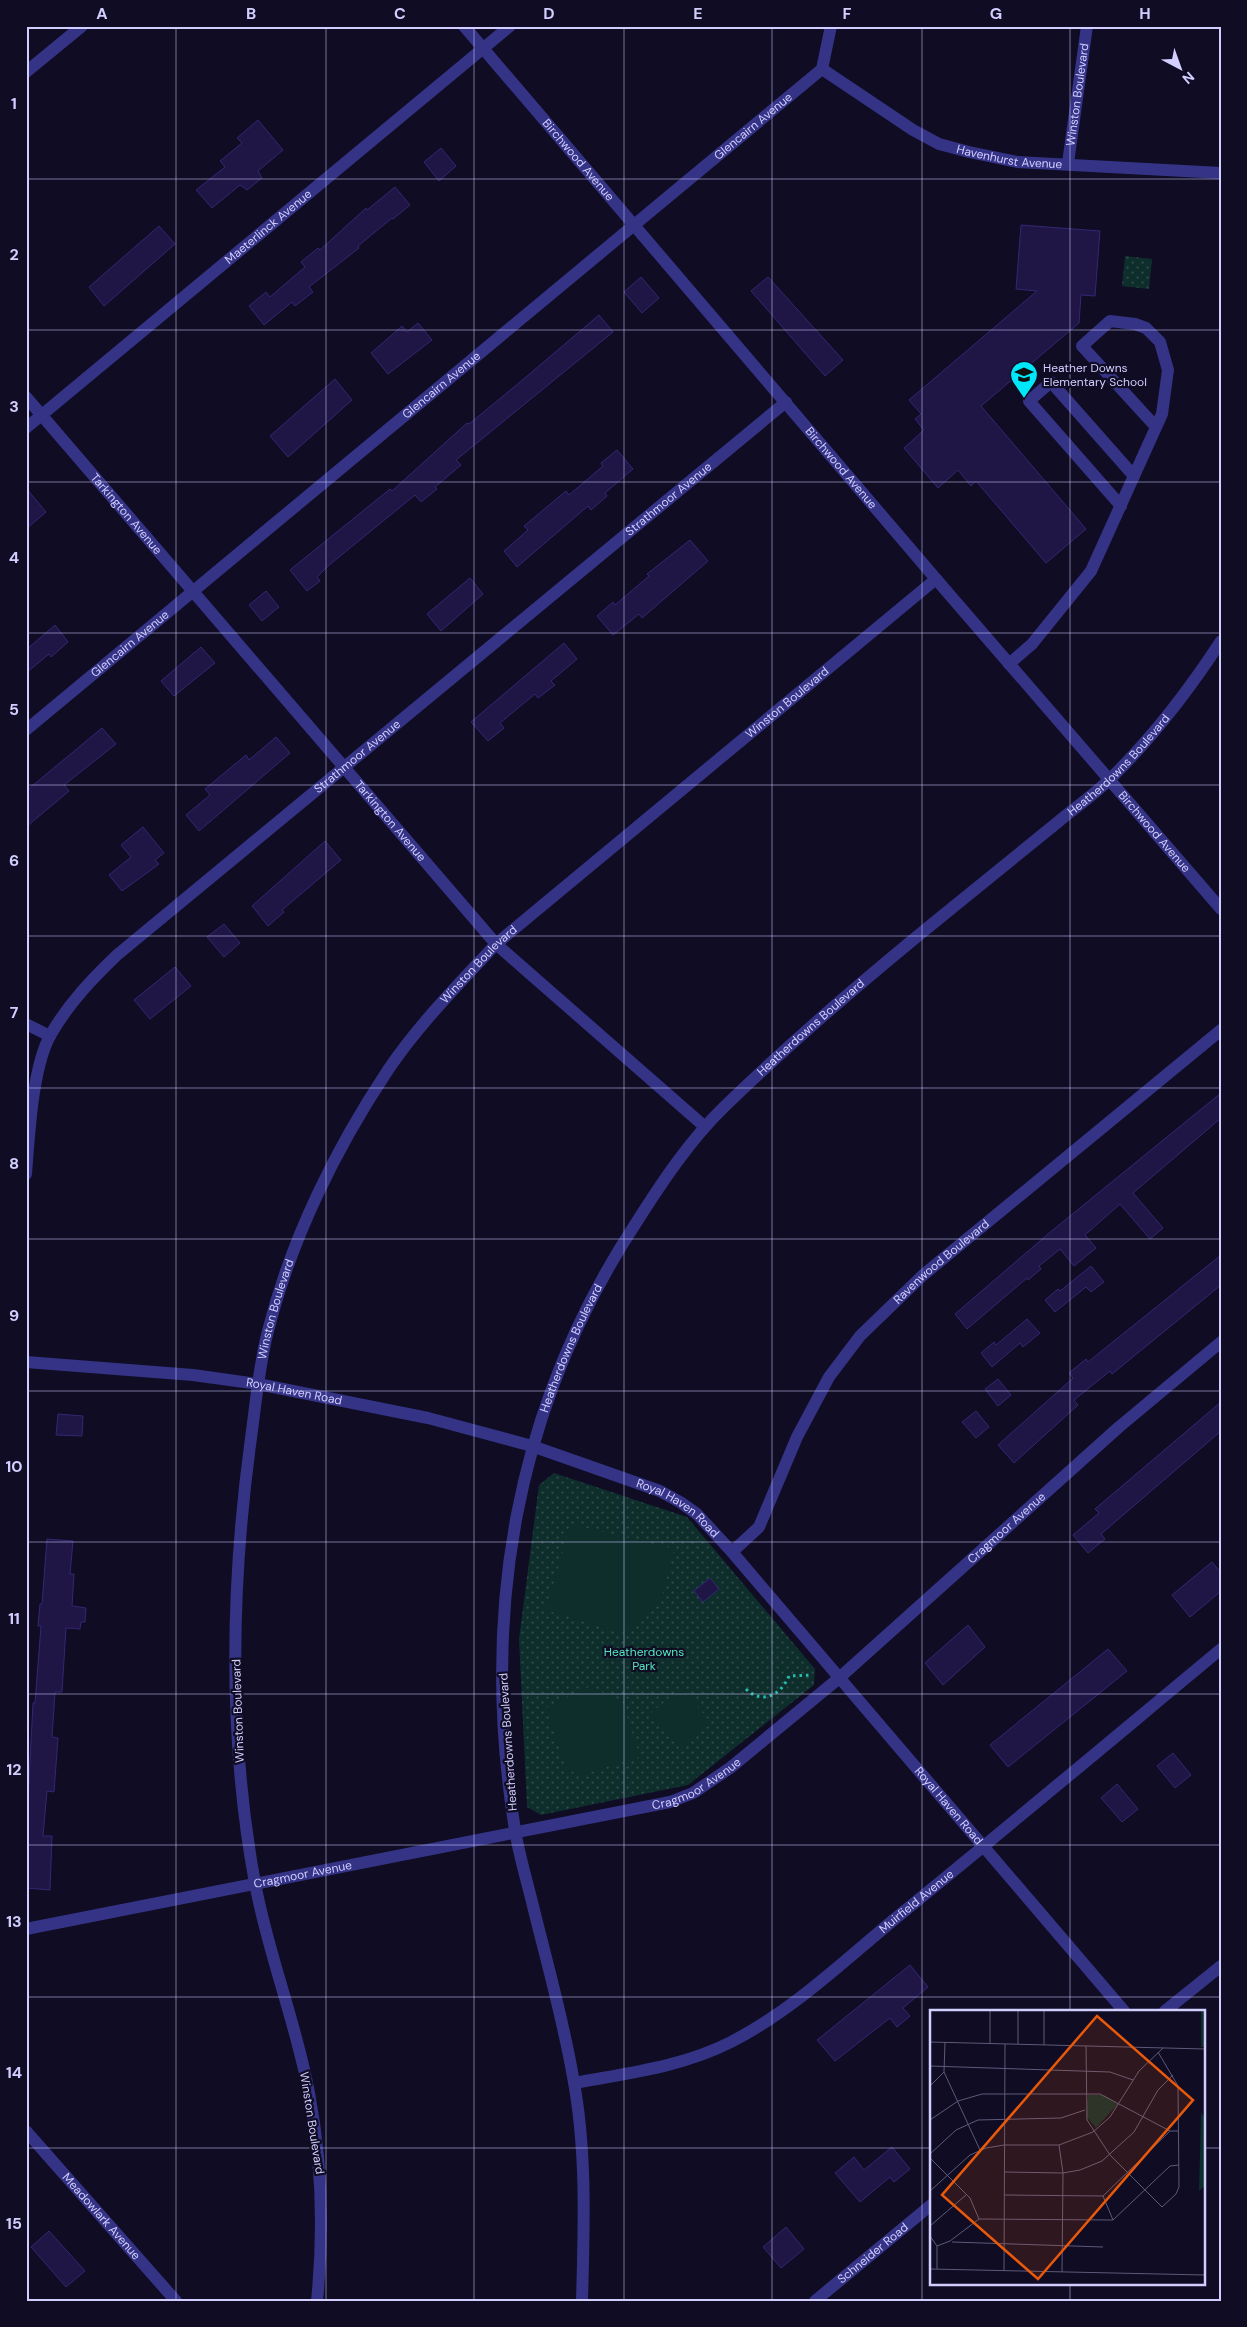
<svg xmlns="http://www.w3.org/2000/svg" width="1247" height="2327" viewBox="0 0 1247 2327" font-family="'DM Sans',sans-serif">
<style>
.grass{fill:url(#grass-dots)}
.pitch{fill:#0e2e2c}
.building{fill:#1f1646;stroke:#342774}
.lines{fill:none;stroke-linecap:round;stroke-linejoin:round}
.path{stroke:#24bdb0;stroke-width:3;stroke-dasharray:2.5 4;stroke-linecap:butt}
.minor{stroke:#343386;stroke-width:12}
.grid{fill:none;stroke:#d2ceff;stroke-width:1;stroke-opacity:0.55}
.labels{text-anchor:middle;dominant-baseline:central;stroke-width:4.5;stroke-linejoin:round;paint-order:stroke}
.street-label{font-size:12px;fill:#d2ceff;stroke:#0f0c23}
.poi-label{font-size:12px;fill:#d2ceff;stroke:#0f0c23;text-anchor:start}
.park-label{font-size:12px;fill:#51e8be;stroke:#0f0c23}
.inset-road{fill:none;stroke:#5d5a7b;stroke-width:1}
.view{fill:#e8590c;fill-opacity:0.15;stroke:#e8590c;stroke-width:2.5}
.inset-edge{fill:none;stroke:#d2ceff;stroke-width:2.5}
.neatline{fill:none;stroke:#d2ceff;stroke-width:2}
.grid-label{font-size:16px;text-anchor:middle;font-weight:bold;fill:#d2ceff}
</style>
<defs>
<pattern id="grass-dots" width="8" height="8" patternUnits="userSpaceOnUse" patternTransform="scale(1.25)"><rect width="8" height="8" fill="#0e2e2c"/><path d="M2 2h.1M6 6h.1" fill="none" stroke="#304b4c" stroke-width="1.8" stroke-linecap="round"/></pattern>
</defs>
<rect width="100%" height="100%" fill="#0f0c23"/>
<g class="grass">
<path d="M1125 256 1152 259 1149 289 1122 286Z"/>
<path d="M554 1473 687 1517 815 1669 814 1685 688 1785 541 1815 527 1807 519 1639 539 1485Z"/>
</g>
<g class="pitch">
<path d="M578 1526 674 1549 660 1604 622 1633 546 1610 568 1533Z"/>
<path d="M589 1687 622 1701 640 1757 579 1775 567 1769 546 1708Z"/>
<path d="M682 1688 711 1723 680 1748 651 1713Z"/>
</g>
<g class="building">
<path d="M258 120 283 150 258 171 262 178 247 190 240 185 212 208 196 190 225 167 220 161 242 143 237 138Z"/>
<path d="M441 148 456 166 439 181 424 162Z"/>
<path d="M395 187 410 205 393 219 392 218 358 246 359 248 309 287 313 292 295 306 292 302 264 325 249 306 266 292 270 297 305 267 301 262 318 248 320 250 366 208 367 210Z"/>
<path d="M1021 225 1100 231 1095 296 1081 295 1079 323 981 406 1086 529 1046 563 976 481 971 486 958 470 938 488 904 448 924 430 915 419 921 414 909 400 1037 291 1016 289Z"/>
<path d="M159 226 175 244 104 306 89 287Z"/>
<path d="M641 277 659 298 642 313 624 292Z"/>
<path d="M768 277 843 360 825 376 751 291Z"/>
<path d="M599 315 613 332 456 460 461 465 435 487 437 489 421 502 415 495 328 566 317 577 320 581 307 591 290 570 390 489 392 491 467 423 469 424 519 383Z"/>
<path d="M418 323 432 340 388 374 371 353 402 326 407 332Z"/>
<path d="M335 379 352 400 288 457 270 436Z"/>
<path d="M617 450 633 469 605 493 607 496 591 510 588 506 517 567 504 551 528 530 524 526 566 491 569 495 603 466 601 463Z"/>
<path d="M26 488 46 512 26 529Z"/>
<path d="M690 540 708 561 642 618 639 614 613 635 597 616 613 602 615 605 649 576 647 574Z"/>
<path d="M470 578 483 594 441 631 427 614Z"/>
<path d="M266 591 279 607 262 621 249 605Z"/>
<path d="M55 625 68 642 51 657 49 654 26 673V650Z"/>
<path d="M564 643 577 659 551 681 555 685 538 698 535 694 500 723 504 728 488 741 471 722Z"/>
<path d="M201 647 215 663 174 696 161 681Z"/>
<path d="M102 728 116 744 64 785 69 791 26 827V791Z"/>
<path d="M276 737 290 753 199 831 186 815 210 795 205 789 246 755 249 760Z"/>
<path d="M143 827 164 853 155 860 159 864 122 891 109 875 131 857 121 845Z"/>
<path d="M325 841 341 860 282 910 284 912 268 926 252 906Z"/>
<path d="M224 924 240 943 224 957 207 937Z"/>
<path d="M175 967 191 986 150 1019 134 1000Z"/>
<path d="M1221 1093V1118L1133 1193 1163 1228 1150 1239 1120 1204 1085 1235 1096 1248 1074 1266 1060 1249 1039 1266 1041 1269 1028 1280 1027 1278 967 1329 955 1314 1048 1234Z"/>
<path d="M1221 1255V1285L1112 1374 1110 1371 1074 1400 1078 1405 1014 1463 998 1445 1073 1378 1069 1373 1086 1359 1088 1362Z"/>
<path d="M1091 1266 1104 1282 1091 1292 1086 1287 1055 1312 1045 1300 1058 1289 1060 1291Z"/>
<path d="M1027 1319 1040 1333 1023 1347 1020 1343 992 1367 981 1353 994 1342 996 1345Z"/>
<path d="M998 1379 1011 1395 998 1406 985 1389Z"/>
<path d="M1221 1402V1431L1101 1534 1105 1539 1088 1553 1073 1535 1099 1513 1095 1509Z"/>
<path d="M976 1411 989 1427 976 1438 962 1422Z"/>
<path d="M58 1414 83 1416 82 1436 56 1435Z"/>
<path d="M47 1539 73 1541 70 1574H74L72 1606 86 1608 85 1622H81L80 1629 66 1628 62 1692H55L52 1737 58 1738 54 1792 47 1791 43 1836H52L50 1890 26 1888V1801H28L33 1703H35L41 1626H38L40 1604H42Z"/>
<path d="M1212 1562 1221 1573V1591L1190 1617 1172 1595Z"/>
<path d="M710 1578 719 1589 703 1602 694 1591Z"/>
<path d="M968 1625 985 1647 943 1685 925 1663Z"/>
<path d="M1108 1649 1127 1671 1008 1767 990 1745Z"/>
<path d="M1173 1753 1191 1775 1175 1788 1157 1766Z"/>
<path d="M1117 1784 1138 1809 1122 1822 1101 1798Z"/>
<path d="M910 1965 928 1987 903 2008 910 2016 897 2027 890 2018 835 2061 817 2040Z"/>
<path d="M892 2147 910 2169 894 2182 890 2177 860 2202 835 2173 854 2157 864 2170Z"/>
<path d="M786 2227 804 2249 781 2268 763 2247Z"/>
<path d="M49 2231 85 2271 66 2287 31 2247Z"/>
</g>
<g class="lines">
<path class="path" d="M746 1689C762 1705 781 1695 789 1676L812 1675"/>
<g class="minor">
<path id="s1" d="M464 26 936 579 1221 909"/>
<path id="s2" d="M822 69 913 130 939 144 969 152 1017 162 1221 173"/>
<path d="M26 72 82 26"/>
<path id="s3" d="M1068 163 1087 26"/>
<path id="s4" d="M26 397 496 944 704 1126"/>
<path id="s5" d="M26 428 510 26"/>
<path d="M1121 506 1029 401 1051 382 1134 476"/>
<path d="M1009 664 1032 644 1091 571 1162 414 1168 370 1160 342 1146 328 1135 324 1110 321 1082 346 1156 427"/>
<path id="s6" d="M26 730 822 69 831 26"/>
<path d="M26 1024 50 1036"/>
<path id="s7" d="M26 1174C29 1137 32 1067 51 1034 69 1003 92 979 117 955L786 402"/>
<path id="s8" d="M26 1362 193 1375 258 1384 428 1418 532 1446 660 1491 680 1502 697 1514 732 1552 1124 2011"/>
<path id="s9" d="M732 1552 759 1527 797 1437 829 1377 860 1336 922 1276 1221 1030"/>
<path id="s10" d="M26 1929 670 1802 693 1793 730 1768 838 1679 1119 1427 1221 1342"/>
<path d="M1165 2011 1221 1966"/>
<path id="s11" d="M575 2083C628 2073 682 2067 731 2042 794 2010 848 1957 902 1913 1009 1826 1115 1737 1221 1649"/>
<path id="s12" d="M26 2131 176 2301"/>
<path id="s13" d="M317 2301C324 2231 322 2161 309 2093 296 2022 268 1954 255 1883 228 1737 231 1584 251 1438 256 1402 259 1365 268 1331 291 1239 336 1148 388 1070 419 1024 459 984 496 944L936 579"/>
<path id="s14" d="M582 2301C584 2226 587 2151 573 2077 563 2019 547 1963 533 1906 527 1881 519 1855 515 1830 480 1614 515 1407 636 1223 662 1182 690 1140 724 1107 797 1036 874 971 952 908 988 879 1023 850 1058 822 1076 807 1095 794 1111 778 1153 737 1189 690 1221 641"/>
<path id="s15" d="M815 2301 931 2205"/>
</g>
</g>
<path class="grid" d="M176 26V2301M326 26V2301M474 26V2301M624 26V2301M772 26V2301M922 26V2301M1070 26V2011M26 179H1221M26 330H1221M26 482H1221M26 633H1221M26 785H1221M26 936H1221M26 1088H1221M26 1239H1221M26 1391H1221M26 1542H1221M26 1694H1221M26 1845H1221M26 1997H1221M26 2148H931M1203 2148H1221M1070 2283V2301"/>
<defs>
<symbol id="school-pin" viewBox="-11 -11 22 30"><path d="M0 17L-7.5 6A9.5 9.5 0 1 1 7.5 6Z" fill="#00e7f9" stroke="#0f0c23"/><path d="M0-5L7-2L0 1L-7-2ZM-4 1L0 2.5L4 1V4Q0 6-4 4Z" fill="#111"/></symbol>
</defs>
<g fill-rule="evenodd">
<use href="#school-pin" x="1008" y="359" width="32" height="43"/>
</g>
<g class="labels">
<g class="street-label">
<text stroke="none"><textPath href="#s3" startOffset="69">Winston Boulevard</textPath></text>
<text stroke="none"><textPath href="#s6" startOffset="945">Glencairn Avenue</textPath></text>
<text stroke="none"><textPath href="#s2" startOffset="211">Havenhurst Avenue</textPath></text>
<text stroke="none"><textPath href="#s1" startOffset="176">Birchwood Avenue</textPath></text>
<text stroke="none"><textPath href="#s5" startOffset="315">Maeterlinck Avenue</textPath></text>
<text stroke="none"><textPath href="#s6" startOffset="540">Glencairn Avenue</textPath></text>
<text stroke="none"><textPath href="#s1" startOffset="581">Birchwood Avenue</textPath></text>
<text stroke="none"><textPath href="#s7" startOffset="962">Strathmoor Avenue</textPath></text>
<text stroke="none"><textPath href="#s4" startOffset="154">Tarkington Avenue</textPath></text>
<text stroke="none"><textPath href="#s6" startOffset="135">Glencairn Avenue</textPath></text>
<text stroke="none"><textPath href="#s13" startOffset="1814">Winston Boulevard</textPath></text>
<text stroke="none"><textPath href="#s7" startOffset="558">Strathmoor Avenue</textPath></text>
<text stroke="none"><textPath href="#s14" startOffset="1781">Heatherdowns Boulevard</textPath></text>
<text stroke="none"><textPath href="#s4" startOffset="559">Tarkington Avenue</textPath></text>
<text stroke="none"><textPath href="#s1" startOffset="1061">Birchwood Avenue</textPath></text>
<text stroke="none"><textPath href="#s13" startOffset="1409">Winston Boulevard</textPath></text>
<text stroke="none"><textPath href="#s14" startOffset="1376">Heatherdowns Boulevard</textPath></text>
<text stroke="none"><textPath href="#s9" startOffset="364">Ravenwood Boulevard</textPath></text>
<text stroke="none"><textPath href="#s13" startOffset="1004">Winston Boulevard</textPath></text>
<text stroke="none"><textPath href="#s14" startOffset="971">Heatherdowns Boulevard</textPath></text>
<text stroke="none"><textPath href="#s8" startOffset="270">Royal Haven Road</textPath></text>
<text stroke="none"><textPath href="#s8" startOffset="674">Royal Haven Road</textPath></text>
<text stroke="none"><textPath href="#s10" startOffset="1092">Cragmoor Avenue</textPath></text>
<text transform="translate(238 1711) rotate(-92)">Winston Boulevard</text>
<text transform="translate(508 1742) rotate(-94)">Heatherdowns Boulevard</text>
<text stroke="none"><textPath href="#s10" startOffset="688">Cragmoor Avenue</textPath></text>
<text stroke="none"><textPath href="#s8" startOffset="1079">Royal Haven Road</textPath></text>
<text stroke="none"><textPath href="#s10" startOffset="282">Cragmoor Avenue</textPath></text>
<text stroke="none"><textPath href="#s11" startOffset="395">Muirfield Avenue</textPath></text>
<text transform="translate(312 2123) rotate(81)">Winston Boulevard</text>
<text stroke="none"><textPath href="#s12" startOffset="114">Meadowlark Avenue</textPath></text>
<text stroke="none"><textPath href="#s15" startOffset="75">Schneider Road</textPath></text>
</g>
<g class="poi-label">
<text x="1043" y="368">Heather Downs<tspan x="1043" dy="14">Elementary School</tspan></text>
</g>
<g class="park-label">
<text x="644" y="1652">Heatherdowns<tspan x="644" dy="14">Park</tspan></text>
</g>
</g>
<g transform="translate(930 2010)">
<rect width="275" height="275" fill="#0f0c23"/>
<path d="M271 0H275V37H271ZM158 85H174L188 94 166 118 156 106Z" fill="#0e2e2c"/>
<path d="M271 102 275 109V176L269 181Z" fill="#0e2e2c"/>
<path class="inset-road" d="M60 0V33M88 0V34M114 0V35M0 32 275 39M15 32 14 62 50 140M156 36 157 110 180 145 232 197 246 184 249 177 248 76 228 42M0 56 180 62 203 70M0 76 14 62M0 110 28 91 52 84H170L240 121H248M129 135 133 163 132 262M0 144 26 120 48 110 131 108 155 100M0 148 40 188 49 209M75 162 133 163 150 160 172 151 204 122 228 80 243 65M0 181 40 145 56 138 74 135H129L163 122 180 107 209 61 233 38M74 185 173 186 240 121M173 186 183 210M0 216 36 185M0 226 7 236V259M22 232 173 237M7 236 20 231 49 209 183 210 240 156 249 155M0 259 275 265M74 261 75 34"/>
<path class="view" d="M167 6 263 90 108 269 12 185Z"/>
<rect width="275" height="275" class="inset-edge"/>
</g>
<rect width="1247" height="2327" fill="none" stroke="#0f0c23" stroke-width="55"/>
<g transform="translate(1180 68) rotate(139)" stroke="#0f0c23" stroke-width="4" paint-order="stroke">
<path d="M0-4L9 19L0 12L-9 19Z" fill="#d2ceff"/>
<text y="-8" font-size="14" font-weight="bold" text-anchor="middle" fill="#d2ceff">N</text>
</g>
<rect x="28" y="28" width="1192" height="2272" class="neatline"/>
<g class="grid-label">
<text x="102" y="19">A</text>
<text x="251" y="19">B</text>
<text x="400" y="19">C</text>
<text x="549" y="19">D</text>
<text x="698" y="19">E</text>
<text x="847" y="19">F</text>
<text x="996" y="19">G</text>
<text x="1145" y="19">H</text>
<text x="14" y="109">1</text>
<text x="14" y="260">2</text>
<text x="14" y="412">3</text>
<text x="14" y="563">4</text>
<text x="14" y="715">5</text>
<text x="14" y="866">6</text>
<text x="14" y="1018">7</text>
<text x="14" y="1169">8</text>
<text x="14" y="1321">9</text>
<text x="14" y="1472">10</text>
<text x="14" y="1624">11</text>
<text x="14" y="1775">12</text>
<text x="14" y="1927">13</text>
<text x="14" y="2078">14</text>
<text x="14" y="2229">15</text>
</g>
</svg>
